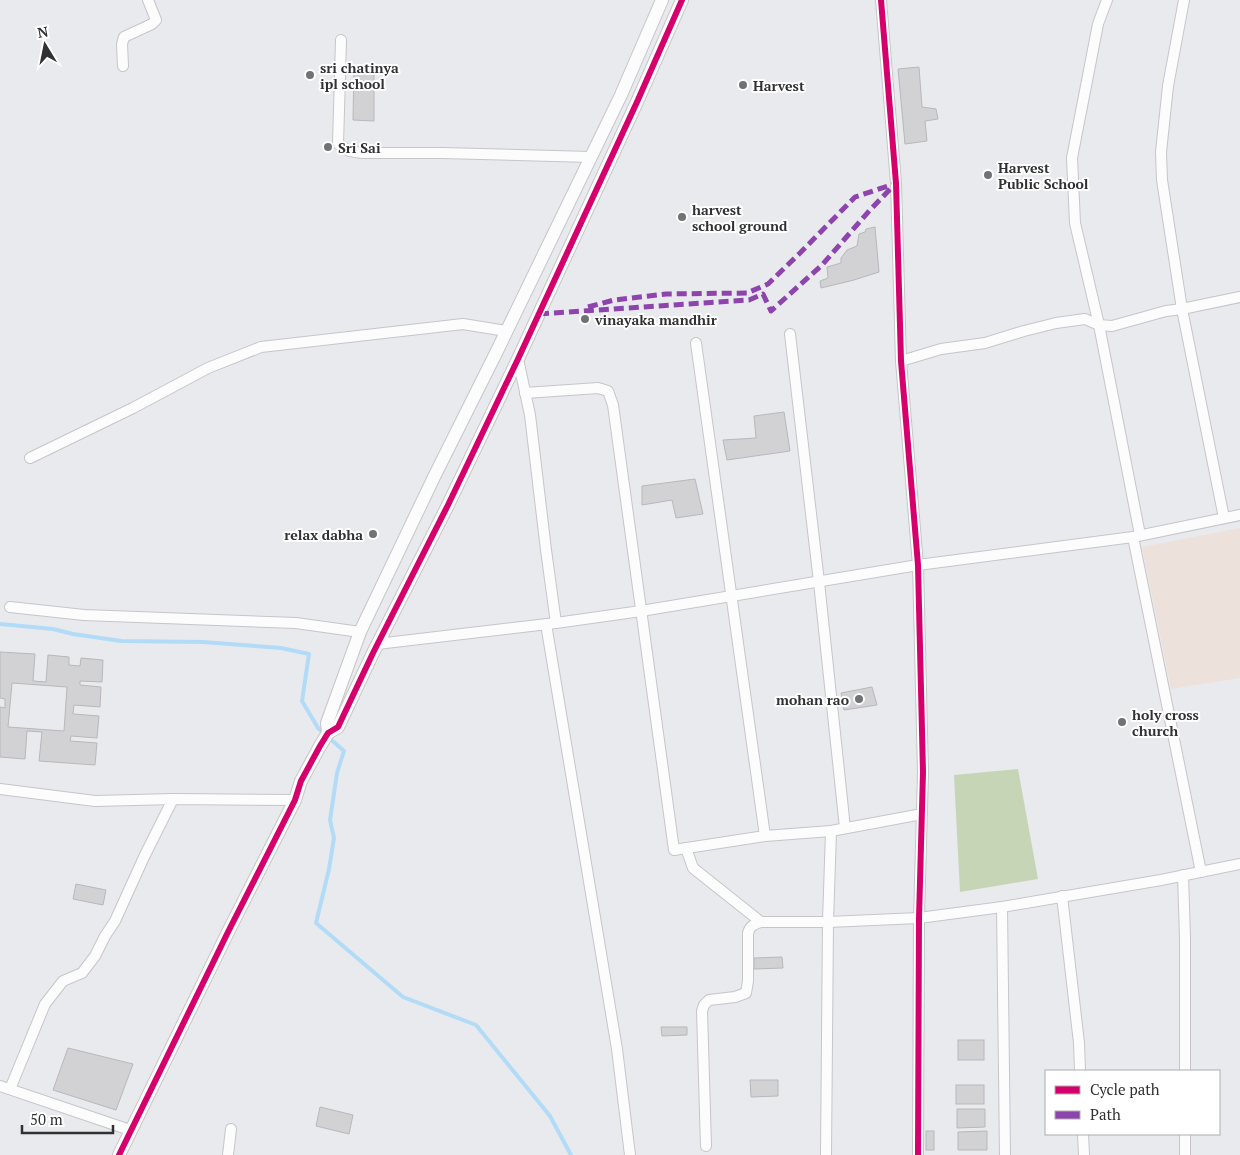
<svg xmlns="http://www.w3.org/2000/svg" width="1240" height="1155" viewBox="0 0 1240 1155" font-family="'PT Serif',serif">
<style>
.medical{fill:#ede2db}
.green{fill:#c7d5b7}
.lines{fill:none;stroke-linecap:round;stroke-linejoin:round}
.stream{stroke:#b2dbf7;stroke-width:4}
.building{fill:#d2d2d5;stroke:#b8b8ba;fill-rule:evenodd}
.minor-casing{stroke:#c6c6c9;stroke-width:12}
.tertiary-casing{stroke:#c6c6c9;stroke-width:14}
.minor{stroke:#fcfcfc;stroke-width:10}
.tertiary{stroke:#fcfcfc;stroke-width:12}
.quiet{stroke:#8e44ad;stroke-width:5;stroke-dasharray:10 5;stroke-linecap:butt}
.cycleway-casing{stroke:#fff;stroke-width:9}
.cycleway{stroke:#d6006c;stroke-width:6}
.poi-dot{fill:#717274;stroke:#fff;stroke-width:2}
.labels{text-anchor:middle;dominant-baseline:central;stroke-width:4;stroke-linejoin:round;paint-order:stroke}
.poi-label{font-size:14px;font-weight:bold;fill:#313133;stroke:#fff;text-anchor:start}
</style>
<rect width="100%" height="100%" fill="#e9eaed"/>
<path class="medical" d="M1240 528V678L1171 689 1142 547Z"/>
<path class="green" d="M1018 769 1038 879 960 892 954 775Z"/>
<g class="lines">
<path class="stream" d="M0 624 53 629 73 634 121 641 203 642 281 648 309 654 302 701 318 728 344 751 337 773 330 820 334 838 329 869 316 923 403 997 476 1025 550 1116 571 1155"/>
</g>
<g class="building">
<path d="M374 66V121L353 120 354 67Z"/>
<path d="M919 67 922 107 936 109 938 119 925 121 927 141 905 144 898 69Z"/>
<path d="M875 227 879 272 854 280 821 288 820 281 828 278 827 267 841 263V258L847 250 857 246 859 234 865 232 866 229Z"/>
<path d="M784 412 790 451 727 460 723 440 756 438 754 416Z"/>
<path d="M695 479 703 514 676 518 672 500 642 505V486Z"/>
<path d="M0 652 35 654 33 681 46 682 48 655 69 657V665L80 666 81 658 103 660 102 682 80 681V685L101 687 100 707 74 705 73 714 99 716 97 738 71 736 70 741 97 743 95 765 39 761 42 732 27 731 25 759 0 757V707L5 708V699L0 698ZM12 683 67 687 64 731 8 727Z"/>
<path d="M872 687 877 705 844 710 841 693Z"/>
<path d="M76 884 106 890 103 905 73 899Z"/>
<path d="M782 957 783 968 754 969V958Z"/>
<path d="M661 1027H687V1035L662 1036Z"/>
<rect x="958" y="1040" width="26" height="20"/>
<path d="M68 1048 133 1064 116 1110 53 1090Z"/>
<path d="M750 1080H778V1096L751 1097Z"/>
<rect x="956" y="1085" width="28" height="19"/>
<path d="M320 1107 353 1115 349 1134 316 1126Z"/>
<path d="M957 1109H985V1127L957 1128Z"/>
<rect x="926" y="1131" width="8" height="19"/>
<path d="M987 1131V1150H958V1132Z"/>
</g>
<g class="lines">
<defs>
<g id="minor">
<path d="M881 0 896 183 901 361 918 565 923 772 919 918 918 1155"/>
<path d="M1107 0 1098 24 1072 158 1075 223 1099 325 1140 535"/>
<path d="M1184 0 1168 86 1161 152 1162 180 1182 309 1224 518"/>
<path d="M341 40 338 144 349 151 362 153H442L591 157"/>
<path d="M123 66 122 44 124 37 152 24 156 20 148 0"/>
<path d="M790 334 819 582 845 828"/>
<path d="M696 343 765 836"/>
<path d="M518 359 530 415 546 550 556 623"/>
<path d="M901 361 941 349 985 343 1024 331 1056 323 1085 319 1099 325 1112 326 1166 311 1182 309 1240 297"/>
<path d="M525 393 598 388 608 391 613 405 674 850 765 836 831 831 922 814"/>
<path d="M30 458 133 408 208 368 261 347 463 324 506 331"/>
<path d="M1133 537 1201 872"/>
<path d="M10 607 84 615 296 623 360 632"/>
<path d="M546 624 617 1049 630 1155"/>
<path d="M377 644 556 623 641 611 918 565 1133 537 1240 515"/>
<path d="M0 789 95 801 173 799 295 800"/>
<path d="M686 848 693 868 761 922"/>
<path d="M1183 875 1185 938V1071"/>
<path d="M1062 896 1079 1043 1080 1071"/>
<path d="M1002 907 1005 1155"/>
<path d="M0 1086 130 1130"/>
<path d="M10 1089 45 1004 63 981 82 973 95 956 105 936 115 921 144 857 173 799"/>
<path d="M1083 1134 1084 1155"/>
<path d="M706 1146 702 1011 704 1005 709 1000 735 997 746 993 748 981V933C750 926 754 924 761 922H828L919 918 1002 907 1161 880 1240 864"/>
<path d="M228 1155 231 1129"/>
<path d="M826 1155 828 922 831 831"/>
<path d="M1185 1155V1134"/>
</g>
<g id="tertiary">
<path d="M328 733 327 723 360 632 434 477 497 351 621 95 662 0"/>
<path d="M119 1155 228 932 295 800 301 781 320 746 328 733 338 727 373 653 448 505 518 359 637 102 682 0"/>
</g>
</defs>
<use href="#minor" class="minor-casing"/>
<use href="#tertiary" class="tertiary-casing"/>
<use href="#minor" class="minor"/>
<use href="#tertiary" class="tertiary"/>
<g class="quiet">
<path d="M588 307 614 300 666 294 747 293 768 284 800 253 855 197 894 184"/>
<path d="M539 314 749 300 763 294 771 311 822 265 870 210 896 183"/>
</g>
<defs>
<g id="cycleway">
<path d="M881 0 896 183 901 361 918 565 923 772 919 918 918 1155"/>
<path d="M119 1155 228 932 295 800 301 781 320 746 328 733 338 727 373 653 448 505 518 359 637 102 682 0"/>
</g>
</defs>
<use href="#cycleway" class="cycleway-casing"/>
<use href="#cycleway" class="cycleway"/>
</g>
<g class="poi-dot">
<circle cx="310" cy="75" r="5"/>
<circle cx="743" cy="85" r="5"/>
<circle cx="328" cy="147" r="5"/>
<circle cx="988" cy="175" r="5"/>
<circle cx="682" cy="217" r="5"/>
<circle cx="585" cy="319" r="5"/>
<circle cx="373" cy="534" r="5"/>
<circle cx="859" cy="699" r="5"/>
<circle cx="1122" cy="722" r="5"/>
</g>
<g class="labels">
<g class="poi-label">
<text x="320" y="67">sri chatinya<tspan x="320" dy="16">ipl school</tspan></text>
<text x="753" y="85">Harvest</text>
<text x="338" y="147">Sri Sai</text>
<text x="998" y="167">Harvest<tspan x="998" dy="16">Public School</tspan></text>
<text x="692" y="209">harvest<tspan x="692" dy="16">school ground</tspan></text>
<text x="595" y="319">vinayaka mandhir</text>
<text x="363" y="534" text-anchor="end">relax dabha</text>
<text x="849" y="699" text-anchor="end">mohan rao</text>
<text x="1132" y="714">holy cross<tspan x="1132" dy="16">church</tspan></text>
</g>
</g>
<rect x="1045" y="1070" width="175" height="65" fill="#ffffff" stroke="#adadad"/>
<rect x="1055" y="1086" width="25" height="8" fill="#d6006c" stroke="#adadad"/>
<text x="1090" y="1095" font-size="15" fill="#313133">Cycle path</text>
<rect x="1055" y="1111" width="25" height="8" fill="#8e44ad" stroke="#adadad"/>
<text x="1090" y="1120" font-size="15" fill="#313133">Path</text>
<g transform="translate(45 45) rotate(350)" stroke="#ffffff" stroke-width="4" paint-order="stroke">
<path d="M0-4L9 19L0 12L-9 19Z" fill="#313133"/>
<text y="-8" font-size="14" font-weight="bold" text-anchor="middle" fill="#313133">N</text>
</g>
<path d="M22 1125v8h91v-8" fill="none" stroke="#313133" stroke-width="2.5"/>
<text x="30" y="1125" font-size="15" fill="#313133" stroke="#ffffff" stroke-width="4" paint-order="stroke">50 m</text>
</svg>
